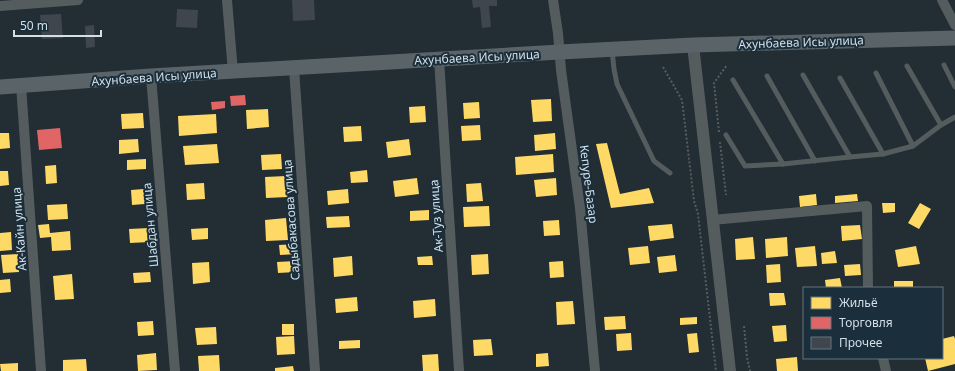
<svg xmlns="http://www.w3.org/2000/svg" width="955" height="371" viewBox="0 0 955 371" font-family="'Noto Sans',sans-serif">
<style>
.homes{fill:#ffd966}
.shops{fill:#e06666}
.building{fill:#3f464e}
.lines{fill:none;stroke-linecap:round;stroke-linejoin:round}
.path{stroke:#575d60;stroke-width:2;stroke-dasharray:2 2;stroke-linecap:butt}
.service{stroke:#545c5e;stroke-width:5}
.minor{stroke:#545c5e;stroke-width:10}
.tertiary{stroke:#545c5e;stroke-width:12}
.primary{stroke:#5a6468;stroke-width:15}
.labels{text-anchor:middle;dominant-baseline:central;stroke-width:4;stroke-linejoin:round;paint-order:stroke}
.street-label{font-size:12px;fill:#d3dfe7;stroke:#1b2e3b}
</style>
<rect width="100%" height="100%" fill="#222d34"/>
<g class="homes">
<path d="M551 99 552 121 533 122 531 100Z"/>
<path d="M479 102 480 118 464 119 463 103Z"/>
<path d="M425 106 426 122 410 123 409 107Z"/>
<path d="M268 109 269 127 247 129 246 110Z"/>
<path d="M143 113 144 128 122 129 121 114Z"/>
<path d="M216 114 217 133 179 136 178 116Z"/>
<path d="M480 125 481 140 462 141 461 126Z"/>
<path d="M361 126 362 141 344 142 343 127Z"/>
<path d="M0 133H9L10 148 0 149Z"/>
<path d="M555 133 556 149 535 151 534 135Z"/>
<path d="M138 139 139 152 119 154V140Z"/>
<path d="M409 139 411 155 388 158 386 142Z"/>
<path d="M607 143 620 194 649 188 654 203 611 208 596 144Z"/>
<path d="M217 144 219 163 185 165 183 146Z"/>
<path d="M281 154 282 169 262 170 261 155Z"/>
<path d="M553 154 554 172 516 175 515 157Z"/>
<path d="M146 159V169L127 170V160Z"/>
<path d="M56 165 57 183 46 184 45 166Z"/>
<path d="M367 170 368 182 351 183 350 172Z"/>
<path d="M0 171H8L9 185 0 186Z"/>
<path d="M286 176 288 197 266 198 265 177Z"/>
<path d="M417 178 419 194 395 197 393 181Z"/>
<path d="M556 178 557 195 536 197 534 180Z"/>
<path d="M204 183 205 199 187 200 186 184Z"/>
<path d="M481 183 483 201 467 202 466 184Z"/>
<path d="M144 189 145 204 132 205 131 190Z"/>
<path d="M348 189 349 203 328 205 327 191Z"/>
<path d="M816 194 817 205 800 207 799 196Z"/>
<path d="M857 194 858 201 835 203V196Z"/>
<path d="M882 203H895V212L883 213Z"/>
<path d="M920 203 931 209 919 229 908 223Z"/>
<path d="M67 204 68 219 48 220 47 205Z"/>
<path d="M489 206 490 226 464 227 463 207Z"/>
<path d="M429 210V220L410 221V211Z"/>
<path d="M349 216 350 227 327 228 326 217Z"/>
<path d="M286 218 288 240 266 241 265 220Z"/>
<path d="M559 220 560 235 544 236 543 221Z"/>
<path d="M49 224 50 233 70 231 71 250 52 251 51 237 40 238 38 225Z"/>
<path d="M672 224 674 238 650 241 648 226Z"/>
<path d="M860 225 862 239 842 241 841 226Z"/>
<path d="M149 228 150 242 130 243 129 229Z"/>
<path d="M208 228V239L192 240 191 229Z"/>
<path d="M11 232 12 250 0 251V233Z"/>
<path d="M753 237 755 259 736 260 735 239Z"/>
<path d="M787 237 788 256 766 258 765 239Z"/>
<path d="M296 244 297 254 280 255 279 245Z"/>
<path d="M648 246 650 263 630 265 628 248Z"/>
<path d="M815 246 817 266 797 267 795 248Z"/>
<path d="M916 246 920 264 898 267 895 250Z"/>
<path d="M835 251 837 263 822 264 821 253Z"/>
<path d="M18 254 19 272 3 273 1 255Z"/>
<path d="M488 254 489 274 472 275 471 255Z"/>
<path d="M675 255 677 271 659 273 657 257Z"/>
<path d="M352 256 353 275 334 277 333 258Z"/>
<path d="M432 256 433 265H418L417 257Z"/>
<path d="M295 261 296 272 278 273 277 262Z"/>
<path d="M563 261 564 277 550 278 549 262Z"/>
<path d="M209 262 210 282 193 284 192 263Z"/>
<path d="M780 264 781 282 767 283 766 265Z"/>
<path d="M860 264 861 275 845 276 844 265Z"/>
<path d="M150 272 151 282 134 283 133 273Z"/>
<path d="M72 274 74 299 55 300 53 276Z"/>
<path d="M840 278 842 288H826L825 280Z"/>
<path d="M10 279 11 292 0 293V280Z"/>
<rect x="894" y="281" width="19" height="7"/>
<path d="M769 293H784L786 305 770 306Z"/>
<path d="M357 297 358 311 336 313 335 299Z"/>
<path d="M435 299 436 316 414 318 413 301Z"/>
<path d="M573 301 575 324 557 325 556 302Z"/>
<path d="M625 316 626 329 605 330 604 317Z"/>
<path d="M697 317V324L680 325V318Z"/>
<path d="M153 321 154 335 138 336 137 322Z"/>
<rect x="282" y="324" width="12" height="11"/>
<path d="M786 325 787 341 774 342 772 326Z"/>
<path d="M216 327 217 344 197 345 195 328Z"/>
<path d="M631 333 632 350 617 351 616 334Z"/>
<path d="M697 333 699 352 689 353 687 334Z"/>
<path d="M294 336 295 354 277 355 276 337Z"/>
<path d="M954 336 955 339V364L928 371 925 358H942V339Z"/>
<path d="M491 339 493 355 474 356 473 340Z"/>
<path d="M360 340V348L339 349V341Z"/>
<path d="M156 353 157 370 138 371 137 355Z"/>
<path d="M548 353 549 366 536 367V354Z"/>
<path d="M438 354 439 371H423L422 355Z"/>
<path d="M219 355 220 371H199L198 356Z"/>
<path d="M797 357 798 371H777L776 359Z"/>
<path d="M86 359 87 371H63V360Z"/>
<path d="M18 363V371H1L0 364Z"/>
<path d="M293 366 294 371H275V368Z"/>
</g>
<g class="shops">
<path d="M245 95 246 105 231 106 230 96Z"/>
<path d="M225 101V108L212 110 211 102Z"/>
<path d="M60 128 62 148 39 150 37 130Z"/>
</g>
<g class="building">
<path d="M292 0H314L315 20 293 21Z"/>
<path d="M472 0H497V6H489L491 27 482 28 480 7 473 8Z"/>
<path d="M177 9 198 10 197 28 176 27Z"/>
<path d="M61 14 63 38 42 39 40 15Z"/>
<path d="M94 25 95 47 86 48 85 26Z"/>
</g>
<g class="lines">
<g class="path">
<path d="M663 67 682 100 694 201 698 214 716 371"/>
<path d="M719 132 714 83 727 65"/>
<path d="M720 142 726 195"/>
<path d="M744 326 747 357 750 371"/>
</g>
<g class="service">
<path d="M612 50 614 69 617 84 654 161 670 173"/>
<path d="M944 65 955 87"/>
<path d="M907 66 941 125"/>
<path d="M876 73 913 146"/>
<path d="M803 75 850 157"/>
<path d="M767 76 815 161"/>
<path d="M840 78 883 154"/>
<path d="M733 80 783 164"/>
<path d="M726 135 745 166 783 164 850 157 883 154 913 146 941 125 955 117"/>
</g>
<g class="minor">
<path d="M227 0 233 72"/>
<path d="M553 0 558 33 561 70 580 208 595 371"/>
<path d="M942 0 955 25"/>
<path d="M0 6 78 0"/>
<path d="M439 59 459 371"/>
<path d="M294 68 315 371"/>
<path d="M151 76 175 371"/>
<path d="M21 85 41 371"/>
<path d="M712 220 867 206 868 288"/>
<path d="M883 358 886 371"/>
</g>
<path class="tertiary" d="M693 45 730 371"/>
<path class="primary" d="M0 87 151 76 560 52 693 45 955 38"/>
</g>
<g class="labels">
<g class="street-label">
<text transform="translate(801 42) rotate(-2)">Ахунбаева Исы улица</text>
<text transform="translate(477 57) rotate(-3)">Ахунбаева Исы улица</text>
<text transform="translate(154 77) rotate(-4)">Ахунбаева Исы улица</text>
<text transform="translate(589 184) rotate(83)">Кепуре-Базар</text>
<text transform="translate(436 216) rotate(-94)">Ак-Туз улица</text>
<text transform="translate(291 220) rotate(-94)">Садыбакасова улица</text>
<text transform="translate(150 225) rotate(-95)">Шабдан улица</text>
<text transform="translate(19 229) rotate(-94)">Ак-Кайн улица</text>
</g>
</g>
<rect x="803" y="287" width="140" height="72" fill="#1b2e3b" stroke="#657580"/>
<rect x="811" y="297" width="20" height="12" fill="#ffd966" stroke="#657580"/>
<text x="839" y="307" font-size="12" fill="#d3dfe7">Жильё</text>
<rect x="811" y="317" width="20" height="12" fill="#e06666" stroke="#657580"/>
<text x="839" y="327" font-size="12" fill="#d3dfe7">Торговля</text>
<rect x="811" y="337" width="20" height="12" fill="#3f464e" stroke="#657580"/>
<text x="839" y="347" font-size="12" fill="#d3dfe7">Прочее</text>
<path d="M14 30v6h87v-6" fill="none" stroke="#d3dfe7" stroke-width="2"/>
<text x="20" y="30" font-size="12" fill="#d3dfe7" stroke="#1b2e3b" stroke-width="3" paint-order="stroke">50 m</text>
</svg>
